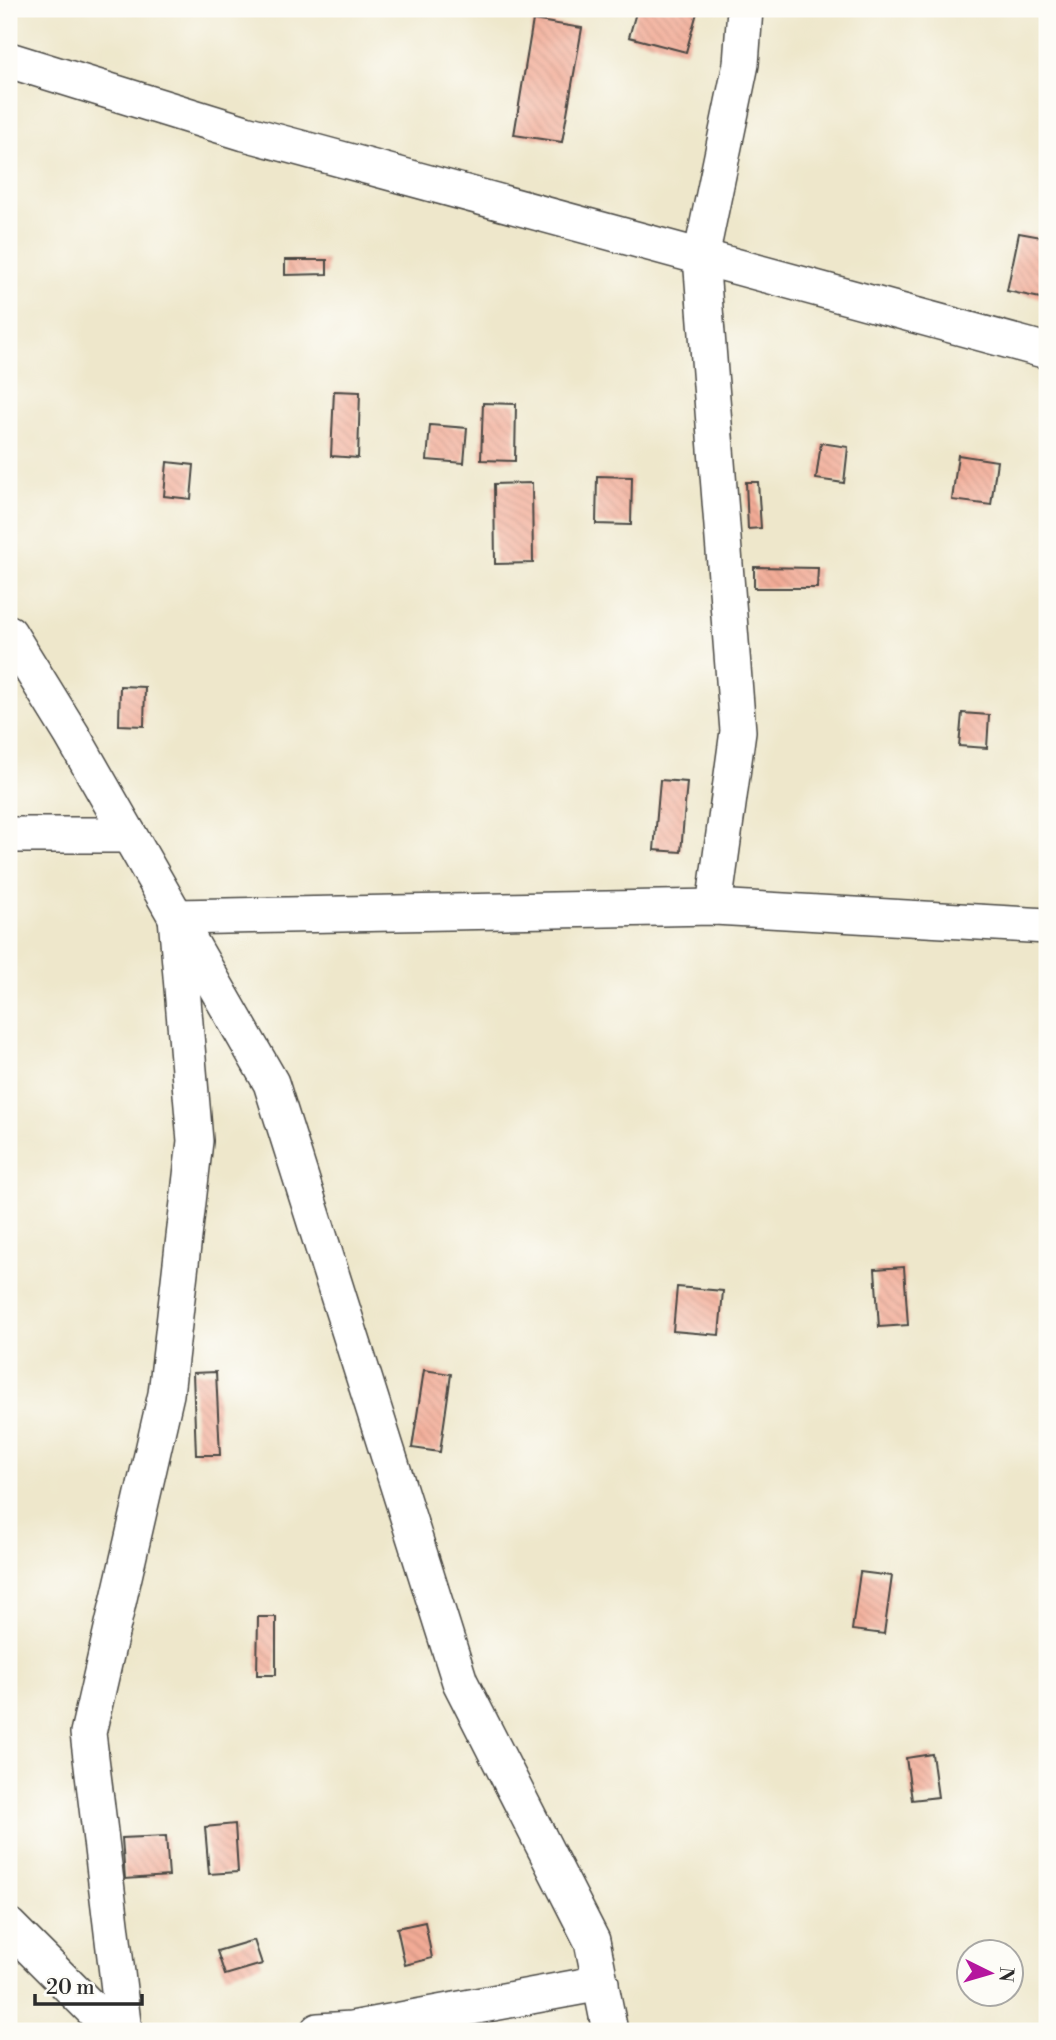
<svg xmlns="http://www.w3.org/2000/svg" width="1056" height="2040" viewBox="0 0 1056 2040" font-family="'Libre Bodoni',serif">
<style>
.building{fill:url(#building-back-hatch)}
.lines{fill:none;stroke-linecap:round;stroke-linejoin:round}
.minor-casing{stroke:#484743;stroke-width:38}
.minor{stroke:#fff;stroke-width:35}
</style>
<defs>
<pattern id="building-back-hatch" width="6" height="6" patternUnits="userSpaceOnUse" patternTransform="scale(1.75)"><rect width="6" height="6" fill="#f2ab96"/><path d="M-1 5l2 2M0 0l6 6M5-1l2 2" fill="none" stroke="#d09381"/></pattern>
</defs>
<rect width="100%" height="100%" fill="#fdfcf7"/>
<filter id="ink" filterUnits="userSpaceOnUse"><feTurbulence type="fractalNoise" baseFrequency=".0143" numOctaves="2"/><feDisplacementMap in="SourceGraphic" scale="14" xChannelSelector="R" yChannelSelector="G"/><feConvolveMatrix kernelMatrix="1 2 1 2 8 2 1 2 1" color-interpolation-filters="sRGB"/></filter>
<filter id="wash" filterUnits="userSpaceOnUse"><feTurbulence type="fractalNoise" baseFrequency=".00686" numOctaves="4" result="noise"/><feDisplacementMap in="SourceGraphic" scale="28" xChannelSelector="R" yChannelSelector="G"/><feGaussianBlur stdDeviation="1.57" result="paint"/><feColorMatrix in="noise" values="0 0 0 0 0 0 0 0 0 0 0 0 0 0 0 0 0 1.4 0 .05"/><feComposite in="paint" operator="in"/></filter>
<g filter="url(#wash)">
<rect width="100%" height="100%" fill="#eee7cb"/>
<g id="blocks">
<g class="building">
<path d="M637 9H698L686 52 629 37Z"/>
<path d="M533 20 582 28 562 142 514 135Z"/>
<path d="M1019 233 1047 238 1045 299 1007 291Z"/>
<path d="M285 260H327V274L285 275Z"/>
<path d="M334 391 360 392 358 458 331 456Z"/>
<path d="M483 403 516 404 515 461 481 460Z"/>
<path d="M430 425 467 428 464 463 427 460Z"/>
<path d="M821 443 848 447 844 483 816 479Z"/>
<path d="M958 455 997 461 991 505 952 500Z"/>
<path d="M167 462 194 465 191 499 164 496Z"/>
<path d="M597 476 632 477 631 525 596 524Z"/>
<path d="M746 482H758L761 528 748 529Z"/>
<path d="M532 483 533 563 495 564 494 484Z"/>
<path d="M754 567 818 568 817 588H754Z"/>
<path d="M120 686 145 687 144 726 119 725Z"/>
<path d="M962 713 989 715 987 748 959 746Z"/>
<path d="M660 780 687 782 681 852 654 850Z"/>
<path d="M904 1267 908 1325 879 1327 875 1269Z"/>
<path d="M677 1287 723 1291 719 1335 673 1331Z"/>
<path d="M424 1370 451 1374 440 1452 412 1448Z"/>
<path d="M216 1372 220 1455H196L193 1373Z"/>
<path d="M860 1572 892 1576 884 1634 852 1630Z"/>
<path d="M258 1617H276V1675H257Z"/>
<path d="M932 1754 938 1797 912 1800 906 1758Z"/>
<path d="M235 1824 238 1872 209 1874 205 1827Z"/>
<path d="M166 1836 169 1876 125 1879 122 1838Z"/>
<path d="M425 1922 432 1958 405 1965 397 1928Z"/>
<path d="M254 1940 262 1964 225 1975 217 1951Z"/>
<rect x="792" y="2026" width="39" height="5"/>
</g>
</g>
</g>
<g filter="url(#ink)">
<use href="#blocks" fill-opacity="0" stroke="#484743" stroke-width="2"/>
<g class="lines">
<defs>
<g id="minor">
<path d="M9 60 245 133 1047 351"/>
<path d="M9 633 72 735 271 1083 460 1682 592 1941 610 2031"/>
<path d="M9 835H129"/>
<path d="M714 907 738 731 701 257 741 64 745 9"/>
<path d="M9 1926 114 2031"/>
<path d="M124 2031 88 1733 166 1394 195 1141 176 917 714 907 1047 926"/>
<path d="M318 2031 352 2029 601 1983"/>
</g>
</defs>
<use href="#minor" class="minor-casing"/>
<use href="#minor" class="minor"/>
</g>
</g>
<rect width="1056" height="2040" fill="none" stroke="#fdfcf7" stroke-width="35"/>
<g transform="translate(990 1973) rotate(95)"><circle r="33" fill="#fdfcf7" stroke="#a9a8a5" stroke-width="2"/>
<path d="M0-5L12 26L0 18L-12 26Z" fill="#b5179e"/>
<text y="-10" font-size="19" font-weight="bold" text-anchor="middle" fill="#2b2b2b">N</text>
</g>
<path d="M35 1994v10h107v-10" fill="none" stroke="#2b2b2b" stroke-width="3.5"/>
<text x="46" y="1994" font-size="21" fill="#2b2b2b" stroke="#fdfcf7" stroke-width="5" paint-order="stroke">20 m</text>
</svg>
